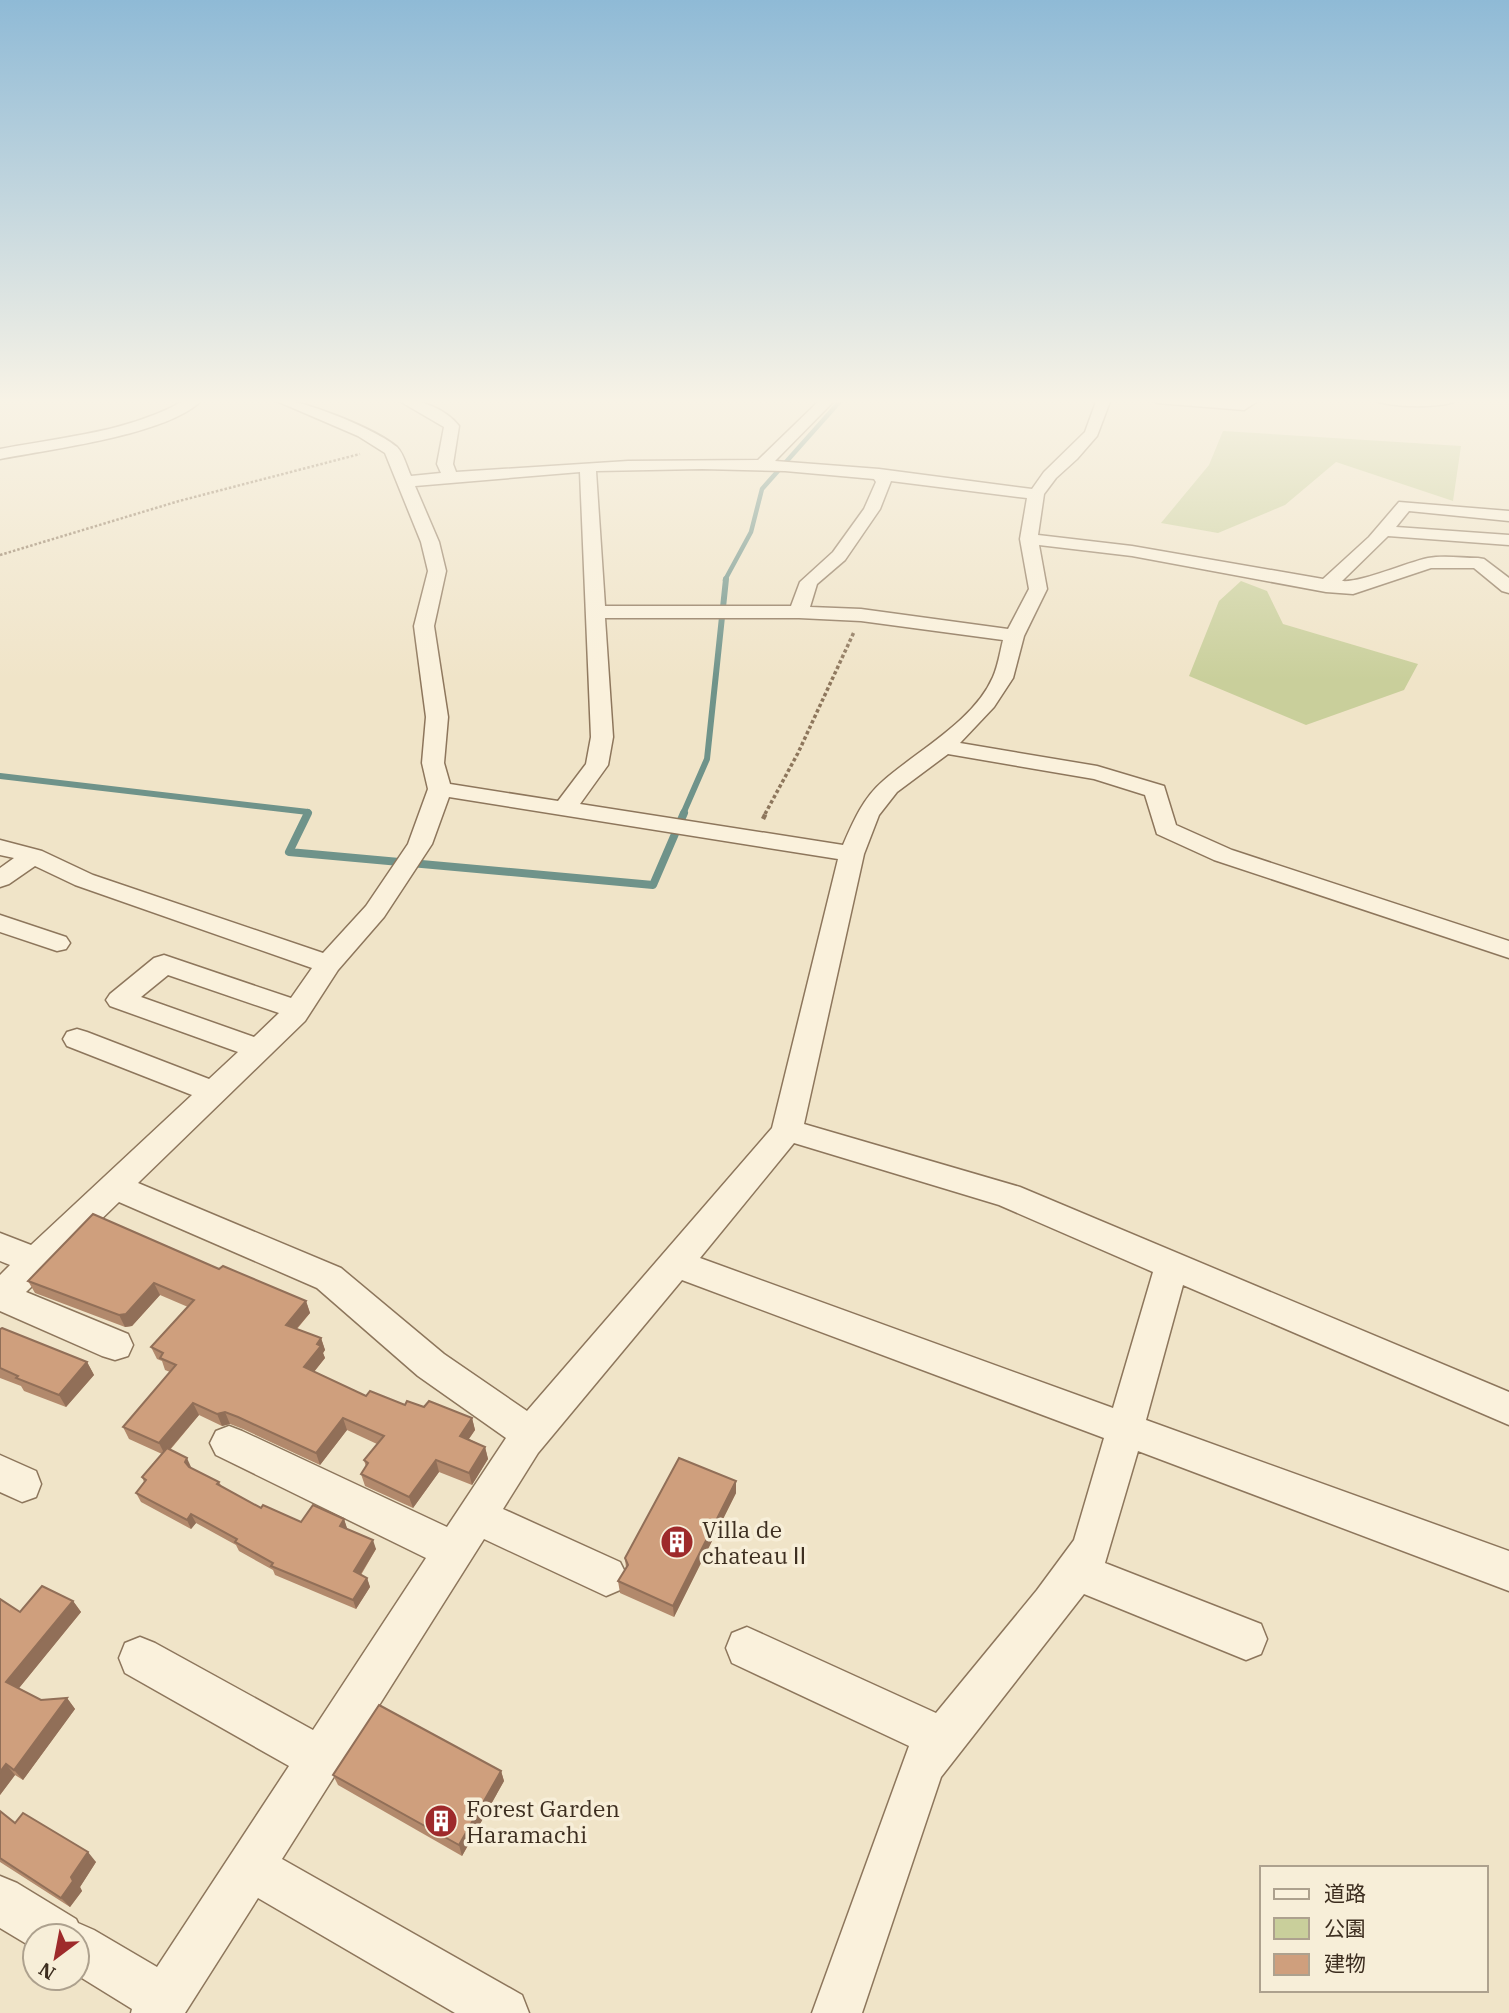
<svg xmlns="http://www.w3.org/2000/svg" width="1509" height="2013" viewBox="0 0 1509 2013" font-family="'IBM Plex Serif','Noto Sans JP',serif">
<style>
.green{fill:#c9cf9b}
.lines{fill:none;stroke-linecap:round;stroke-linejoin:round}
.stream-far2{stroke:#6f938a;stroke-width:4.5}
.stream-far1{stroke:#6f938a;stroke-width:6}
.stream{stroke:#6f938a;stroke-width:8}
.minor-casing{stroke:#8d765c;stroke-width:3}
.path-far2{stroke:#8d765c;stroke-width:2.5;stroke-dasharray:2.5 2;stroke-linecap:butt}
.path-far1{stroke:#8d765c;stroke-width:3.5;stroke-dasharray:3.5 2.5;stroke-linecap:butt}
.path{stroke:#8d765c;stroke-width:4.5;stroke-dasharray:5 3.5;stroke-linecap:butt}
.minor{fill:#faf1dc;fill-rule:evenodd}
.wall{fill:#b2896c}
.shaded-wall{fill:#916f58}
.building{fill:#cf9f7d;stroke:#916f58;stroke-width:2}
.labels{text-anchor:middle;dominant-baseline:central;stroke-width:7;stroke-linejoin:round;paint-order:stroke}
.near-poi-label{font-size:23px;fill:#3d2e20;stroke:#f7eed8;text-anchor:start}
</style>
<rect width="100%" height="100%" fill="#f0e4c8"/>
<g class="green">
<path d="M1223 431 1461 446 1453 501 1336 462 1285 505 1218 533 1161 523 1209 465Z"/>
<path d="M1241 581 1267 591 1283 624 1418 664 1404 690 1306 725 1189 676 1219 601Z"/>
</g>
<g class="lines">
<path class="stream-far2" d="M725 580 751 532 762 489 842 399"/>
<g class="stream-far1">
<path d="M0 776 308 812 307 814"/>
<path d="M683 814 707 759 726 579"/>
</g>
<path class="stream" d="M308 813 289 852 653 885 684 813"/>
<defs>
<g id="minor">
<path d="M187 399H203C170 435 50 449 0 459V449C63 437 131 432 187 399Z"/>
<path d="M272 399C298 397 376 429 397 447 404 454 407 468 411 476L441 473 437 464 444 427 396 399C419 399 445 408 459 426L453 464 456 472 628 461 758 460 821 399H836L775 461 879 469 1032 489 1044 472 1085 432 1097 399H1111L1097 436 1077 459 1056 478 1044 494 1038 535 1132 546 1323 579 1369 537 1399 502 1509 511V521L1409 511 1396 527 1509 535V545L1388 536 1342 581C1360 583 1405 563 1428 558 1444 555 1462 558 1478 558L1484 559 1509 578V593L1502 591 1474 568H1431L1353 594 1326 592 1132 556 1039 545 1047 589 1024 636 1013 678 994 707 960 743 1097 766 1164 786 1176 825 1232 850 1509 941V958L1214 860 1157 834 1145 795 1094 779 948 754 897 792 879 815 864 854 804 1124 1020 1187 1509 1392V1425L1183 1285 1146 1420 1509 1551V1591L1138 1451 1105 1563 1261 1624 1267 1639 1261 1654 1246 1660 1084 1594 941 1777 862 2013H812L909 1746 732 1663 726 1648 732 1633 747 1627 936 1713 1037 1590 1074 1540 1104 1438 682 1280 538 1453 503 1509 620 1562 627 1576 620 1590 606 1596 484 1539 282 1859 522 1995 529 2013H455L258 1898 185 2013H131L132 2009 77 1975V1936H35V1949L0 1928V1876L17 1883 76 1919 78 1923 94 1930 157 1967 289 1766 125 1673 119 1658 125 1643 140 1637 155 1643 313 1730 426 1558 216 1455 210 1443 216 1431 229 1426 242 1431 447 1527 506 1438 418 1376 317 1288 119 1202 26 1292 128 1334 133 1345 128 1356 115 1360 102 1356 0 1311V1275L10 1265 0 1261V1233L31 1245 192 1095 67 1046 63 1039 67 1032 77 1029 87 1032 209 1079 238 1052 110 1006 106 1000 110 994 154 958 164 955 291 998 312 968 75 885 35 866 9 884 0 887V868L14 858 0 855V840L42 851 93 875 323 953 366 906 408 844 428 789 422 763 426 717 414 626 428 571 421 542 385 453 358 436ZM702 469 785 471 874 479 876 482 864 509 833 552 800 582 791 606H605L596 471ZM580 472 591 737 586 764 558 801 450 784 444 763 448 717 434 626 446 571 439 542 415 486ZM891 481 1027 498 1020 539 1029 589 1008 629 861 609 810 607 817 584 845 560 880 509ZM605 618H799L861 621 1003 640C1000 652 998 666 993 677 974 721 917 751 883 781 863 798 853 822 843 845L580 804 608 765 613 737ZM449 797 838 859 772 1128 527 1411 444 1354 341 1268 138 1183 305 1021 338 970 384 917 432 844ZM168 975 279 1013 254 1037 141 997ZM794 1143 999 1205 1153 1272 1113 1408 700 1258Z"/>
<path d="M1150 399 1233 402 1261 399 1244 410 1157 403Z"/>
<path d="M1373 399H1459C1448 409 1384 408 1373 399Z"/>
<path d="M0 915 66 937 70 943 66 949 57 951 0 932Z"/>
<path d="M0 1455 36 1471 41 1484 36 1497 22 1502 0 1492Z"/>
</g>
</defs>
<use href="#minor" class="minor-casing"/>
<path class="path-far2" d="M0 555 179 501 360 454"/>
<path class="path-far1" d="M765 814 798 753 854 632"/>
<path class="path" d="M763 819 766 813"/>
<use href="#minor" class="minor"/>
</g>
<g class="wall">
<path d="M219 1269 306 1301 310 1313 297 1329 321 1338 325 1350 323 1353 325 1358 314 1372 366 1396 405 1405 424 1407 472 1418 475 1430 469 1439 485 1447 488 1459 472 1485 439 1472 413 1508 365 1486 361 1474 366 1467 364 1460 377 1444 347 1430 320 1465 243 1429 230 1424 222 1426 199 1415 170 1450 191 1468 219 1482 222 1487 261 1508 301 1522 344 1519 347 1529 376 1549 361 1575 367 1578 370 1587 356 1609 275 1575 273 1570 239 1551 236 1545 196 1523 191 1529 141 1502 136 1493 144 1482 142 1477 162 1454 129 1439 123 1427 170 1372 165 1370 162 1361 157 1359 151 1347 188 1307 160 1295 132 1326 125 1327 35 1293 28 1281Z"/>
<path d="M0 1329 87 1362 94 1375 66 1407 24 1391 21 1386 0 1378Z"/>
<path d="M736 1481V1493L674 1617 620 1593 618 1581 626 1568 625 1558Z"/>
<path d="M73 1601 81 1612 19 1688 41 1700 67 1698 75 1709 23 1780 15 1775 0 1795 20 1612Z"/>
<path d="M501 1771 504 1781 462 1856 338 1785 333 1775Z"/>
<path d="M0 1811 15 1823 96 1862 80 1887 82 1891 70 1907 0 1862Z"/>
</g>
<g class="shaded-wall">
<path d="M154 1283 160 1295 132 1326 125 1327 119 1315Z"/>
<path d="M306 1301 310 1313 290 1336 286 1325Z"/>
<path d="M321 1338 325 1350 323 1353 325 1358 308 1379 304 1367Z"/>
<path d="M87 1362 94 1375 66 1407 59 1395Z"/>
<path d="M193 1403 199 1415 165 1455 159 1443Z"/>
<path d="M225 1412 230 1424 222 1426 217 1414Z"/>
<path d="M343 1418 347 1430 320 1465 316 1453Z"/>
<path d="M472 1418 475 1430 463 1447 460 1436Z"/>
<path d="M485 1447 488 1459 472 1485 469 1473Z"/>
<path d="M187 1458 191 1467 189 1471 185 1462Z"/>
<path d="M436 1460 439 1472 413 1508 409 1497Z"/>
<path d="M736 1481V1493L674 1617 673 1606Z"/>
<path d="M191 1514 196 1523 191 1529 187 1520Z"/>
<path d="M344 1519 347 1528 343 1535 340 1526Z"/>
<path d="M373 1540 376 1549 357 1580 354 1571Z"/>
<path d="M367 1578 370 1587 356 1609 353 1600Z"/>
<path d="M73 1601 81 1612 15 1693 6 1682Z"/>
<path d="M67 1698 75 1709 23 1780 14 1770Z"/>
<path d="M6 1764 15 1775 0 1795V1772Z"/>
<path d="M501 1771 504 1781 462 1856 459 1845Z"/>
<path d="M88 1852 96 1862 80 1887 82 1891 70 1907 61 1898 71 1877Z"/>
</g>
<g class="building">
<path d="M93 1214 219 1269 223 1266 306 1301 286 1325 321 1338 317 1344 321 1346 304 1367 366 1396 370 1391 405 1405 407 1401 424 1407 429 1401 472 1418 460 1436 485 1447 469 1473 436 1460 409 1497 361 1474 368 1463 364 1460 384 1436 343 1418 316 1453 238 1417 225 1412 217 1414 193 1403 159 1443 123 1427 176 1365 160 1358 163 1353 151 1347 194 1300 154 1283 126 1314 119 1315 28 1281Z"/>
<path d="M2 1328 87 1362 59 1395 16 1378 18 1376 0 1368V1329Z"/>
<path d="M167 1448 187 1458 185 1462 189 1467 219 1482 217 1484 261 1508 263 1505 301 1522 313 1505 344 1519 340 1526 373 1540 354 1571 367 1578 353 1600 271 1566 273 1563 235 1542 237 1539 191 1514 187 1520 136 1493 146 1480 142 1477Z"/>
<path d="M679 1458 736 1481 673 1606 618 1581 628 1565 625 1558Z"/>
<path d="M42 1586 73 1601 6 1682 41 1700 67 1698 14 1770 6 1764 0 1772V1599L20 1612Z"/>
<path d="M379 1705 501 1771 459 1845 333 1775Z"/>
<path d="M0 1811 15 1823 23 1813 88 1852 71 1877 73 1881 61 1898 0 1858Z"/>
</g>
<linearGradient id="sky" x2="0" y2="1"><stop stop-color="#8fbad6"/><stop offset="0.59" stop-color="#f8f3e6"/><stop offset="1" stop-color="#f8f3e6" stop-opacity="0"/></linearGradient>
<rect width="1509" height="680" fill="url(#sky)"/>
<defs>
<symbol id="building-disc" viewBox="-11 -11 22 22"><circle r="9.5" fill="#9e2a2b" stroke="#f7eed8"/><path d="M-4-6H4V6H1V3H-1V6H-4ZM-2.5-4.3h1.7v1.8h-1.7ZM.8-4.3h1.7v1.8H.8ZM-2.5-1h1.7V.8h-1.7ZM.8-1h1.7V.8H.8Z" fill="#fff"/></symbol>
</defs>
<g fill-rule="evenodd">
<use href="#building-disc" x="658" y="1523" width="38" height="38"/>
<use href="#building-disc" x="422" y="1802" width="38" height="38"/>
</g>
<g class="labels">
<g class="near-poi-label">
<text x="702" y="1529">Villa de<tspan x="702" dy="26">chateauⅡ</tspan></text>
<text x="466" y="1808">Forest Garden<tspan x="466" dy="26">Haramachi</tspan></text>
</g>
</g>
<rect x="1260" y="1866" width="228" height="126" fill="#f7eed8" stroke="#ada18e" stroke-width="2"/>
<rect x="1274" y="1889" width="35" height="10" fill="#faf1dc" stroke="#ada18e" stroke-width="2"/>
<text x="1324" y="1901" font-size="21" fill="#3d2e20">道路</text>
<rect x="1274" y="1918" width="35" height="21" fill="#c9cf9b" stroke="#ada18e" stroke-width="2"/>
<text x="1324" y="1936" font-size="21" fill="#3d2e20">公園</text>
<rect x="1274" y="1954" width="35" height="21" fill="#cf9f7d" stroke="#ada18e" stroke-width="2"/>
<text x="1324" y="1971" font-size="21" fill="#3d2e20">建物</text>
<g transform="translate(56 1957) rotate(212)"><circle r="33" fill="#f7eed8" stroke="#ada18e" stroke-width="2"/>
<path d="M0-5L12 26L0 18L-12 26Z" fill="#9e2a2b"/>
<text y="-10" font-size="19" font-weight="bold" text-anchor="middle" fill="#3d2e20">N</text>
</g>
</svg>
